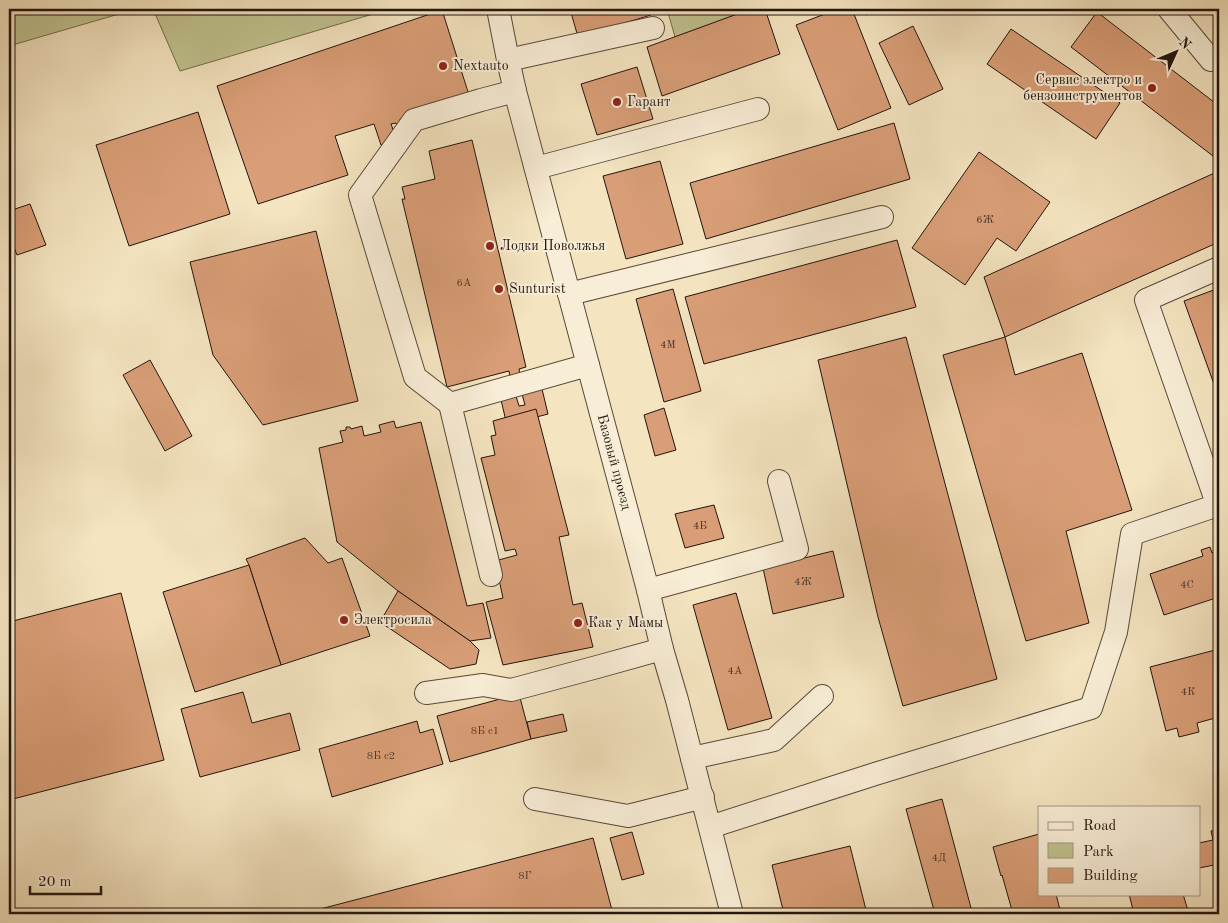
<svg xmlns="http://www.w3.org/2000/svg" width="1228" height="923" viewBox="0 0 1228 923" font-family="'Old Standard TT',serif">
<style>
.green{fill:#c0c28e;stroke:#716c4e}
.building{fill:#d99e77;stroke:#22150e}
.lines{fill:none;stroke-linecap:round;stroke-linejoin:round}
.minor-casing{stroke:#56493a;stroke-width:24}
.minor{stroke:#f8edd6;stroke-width:22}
.poi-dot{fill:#8f2418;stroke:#f8edd6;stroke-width:2}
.labels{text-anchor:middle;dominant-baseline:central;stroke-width:4;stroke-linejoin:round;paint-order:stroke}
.number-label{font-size:11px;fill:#503728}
.poi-label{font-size:14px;fill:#22150e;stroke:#f8edd6;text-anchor:start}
.street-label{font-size:14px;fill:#22150e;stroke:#f8edd6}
</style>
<rect width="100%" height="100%" fill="#f4e4c0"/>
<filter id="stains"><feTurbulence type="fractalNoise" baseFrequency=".004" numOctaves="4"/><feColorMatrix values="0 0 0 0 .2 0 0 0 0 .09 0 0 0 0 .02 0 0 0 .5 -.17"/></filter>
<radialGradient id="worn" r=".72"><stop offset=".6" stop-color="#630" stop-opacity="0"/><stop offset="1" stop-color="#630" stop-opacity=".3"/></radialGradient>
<g class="green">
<path d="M9 9H136L9 46Z"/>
<path d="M153 9H390L180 71Z"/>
<path d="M667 9H751L675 37Z"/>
</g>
<g class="building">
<path d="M570 9H649L651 15 578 37Z"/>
<path d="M751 9H765L780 54 662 96 647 47Z"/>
<path d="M838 9H852L891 108 838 130 796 25Z"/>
<path d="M864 9H881L866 15Z"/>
<path d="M442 10 469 95 400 119 403 127 398 128 396 123 391 124 397 140 381 145 374 124 335 136 348 175 258 204 217 86Z"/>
<path d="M1097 12 1219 106V147L1213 156 1071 47Z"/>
<path d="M913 26 943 89 909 105 879 43Z"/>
<path d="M1011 29 1120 103 1096 139 987 64Z"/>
<path d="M637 67 653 119 597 135 581 84Z"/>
<path d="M198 112 230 214 129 246 96 145Z"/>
<path d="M894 123 910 179 706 239 690 183Z"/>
<path d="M472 140 526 367 519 369 520 375 510 377 509 371 447 387 402 199H405L402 187 435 179 429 151Z"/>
<path d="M979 152 1050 202 1016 251 997 238 965 285 912 248Z"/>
<path d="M660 161 683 244 626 259 603 176Z"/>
<path d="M1219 171V242L1005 337 984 277Z"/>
<path d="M30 204 46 245 17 255 9 235V211Z"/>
<path d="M316 231 358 401 263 425 213 355 190 262Z"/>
<path d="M897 240 916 307 704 364 685 297Z"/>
<path d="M1219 288V398L1184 301Z"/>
<path d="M673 289 701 391 664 402 636 299Z"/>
<path d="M906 337 997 679 903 706 878 617 818 360Z"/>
<path d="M1005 337 1015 375 1082 353 1132 510 1066 531 1089 623 1026 641 943 355Z"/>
<path d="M150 360 192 436 165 451 123 375Z"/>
<path d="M542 389 548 414 529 419 528 415 506 421 501 400 516 396 519 406 525 405 522 394Z"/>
<path d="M664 408 676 450 655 456 644 415Z"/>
<path d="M536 409 569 535 559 537 573 605 582 603 593 647 503 665 486 602 503 598 495 561 517 555 515 549 505 551 481 458 495 455 491 436 496 435 493 421Z"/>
<path d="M394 421 396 428 421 422 467 606 483 603 491 638 470 641 398 591 337 542 319 448 343 442 340 431 346 430V427H350L351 429 362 426 364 436 381 432 379 425Z"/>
<path d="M714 505 724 538 685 548 675 514Z"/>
<path d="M305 538 328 563 342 558 370 636 281 665 249 565 246 559Z"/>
<path d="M1210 547 1212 553 1219 550V597L1164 615 1150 574 1203 556 1201 550Z"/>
<path d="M833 551 844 597 773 614 763 568Z"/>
<path d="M249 565 281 665 195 692 163 592Z"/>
<path d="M398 591 470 641 479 650 476 664 450 669 380 622Z"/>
<path d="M121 593 164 760 9 800V622Z"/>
<path d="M736 593 772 718 728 730 693 605Z"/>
<path d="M1219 649V717L1197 723 1199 732 1179 737 1177 728 1166 731 1150 667Z"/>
<path d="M243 692 252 723 290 713 300 750 200 777 181 709Z"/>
<path d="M519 694 531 739 450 762 437 716Z"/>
<path d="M563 714 567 731 531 739 527 722Z"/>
<path d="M417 721 420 733 433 729 443 764 332 797 319 749Z"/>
<path d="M942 799 971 908 946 914H935L906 809Z"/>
<path d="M1219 829V884H1218L1214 865 1199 868V843L1213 840 1211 831Z"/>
<path d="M632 832 644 874 622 880 610 838Z"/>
<path d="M1039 834V894H1056L1061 914H1013L1002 875 1001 876 993 847Z"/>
<path d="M593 838 613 914H301Z"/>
<path d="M850 846 867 914H784L772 865Z"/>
<path d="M1129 894H1183L1189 914H1134Z"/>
</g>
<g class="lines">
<defs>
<g id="minor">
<path d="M498 9 508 60 515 91 648 590 662 649 677 700 732 914"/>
<path d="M1169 9 1211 60"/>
<path d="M508 60 653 28"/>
<path d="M536 168 758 109"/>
<path d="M1219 268 1146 300 1219 509"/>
<path d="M569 294 882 217"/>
<path d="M450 404 415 377 360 195 414 120 481 100 515 91"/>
<path d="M491 575 450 404 588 365"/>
<path d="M648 590 797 549 779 481"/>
<path d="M426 693 483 685 511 690 597 667 662 649"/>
<path d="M692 758 774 740 822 696"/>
<path d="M535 799 628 816 703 797"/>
<path d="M710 827 875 774 1091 708 1116 632 1132 534 1218 505"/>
</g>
</defs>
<use href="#minor" class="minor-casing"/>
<use href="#minor" class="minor"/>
</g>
<g class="poi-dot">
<circle cx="443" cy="66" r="5"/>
<circle cx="1152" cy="88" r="5"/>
<circle cx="617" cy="102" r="5"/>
<circle cx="490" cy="246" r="5"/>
<circle cx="499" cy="289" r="5"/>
<circle cx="344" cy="620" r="5"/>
<circle cx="578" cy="623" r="5"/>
</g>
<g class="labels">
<g class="number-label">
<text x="985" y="220">6Ж</text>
<text x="464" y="283">6А</text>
<text x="668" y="345">4М</text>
<text x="700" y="526">4Б</text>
<text x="803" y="582">4Ж</text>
<text x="1187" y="585">4С</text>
<text x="735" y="671">4А</text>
<text x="1188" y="692">4К</text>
<text x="485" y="731">8Б с1</text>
<text x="381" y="756">8Б с2</text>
<text x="939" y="858">4Д</text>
<text x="525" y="876">8Г</text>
</g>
<g class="poi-label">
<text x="453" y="66">Nextauto</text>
<text x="1142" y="80" text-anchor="end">Сервис электро и<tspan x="1142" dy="16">бензоинструментов</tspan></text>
<text x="627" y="102">Гарант</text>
<text x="500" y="246">Лодки Поволжья</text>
<text x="509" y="289">Sunturist</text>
<text x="354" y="620">Электросила</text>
<text x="588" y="623">Как у Мамы</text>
</g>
<g class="street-label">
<text transform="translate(614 462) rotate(75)">Базовый проезд</text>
</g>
</g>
<rect width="1228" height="923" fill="none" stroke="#f4e4c0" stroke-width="30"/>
<rect x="10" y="10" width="1208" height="903" fill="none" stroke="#22150e" stroke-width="2.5"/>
<rect x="15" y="15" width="1198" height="893" fill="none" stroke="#22150e"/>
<rect x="1038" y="806" width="162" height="90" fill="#f8edd6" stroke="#a29786"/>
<rect x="1048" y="822" width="25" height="8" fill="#f8edd6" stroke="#a29786"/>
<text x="1083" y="830" font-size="15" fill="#22150e">Road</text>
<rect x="1048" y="843" width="25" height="15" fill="#c0c28e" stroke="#a29786"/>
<text x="1083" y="856" font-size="15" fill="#22150e">Park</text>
<rect x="1048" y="868" width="25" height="15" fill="#d99e77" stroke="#a29786"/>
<text x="1083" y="880" font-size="15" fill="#22150e">Building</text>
<g transform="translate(1176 52) rotate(46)" stroke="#f8edd6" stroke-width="4" paint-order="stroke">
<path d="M0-4L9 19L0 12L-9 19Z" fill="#22150e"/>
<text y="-8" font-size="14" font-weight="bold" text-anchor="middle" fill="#22150e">N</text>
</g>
<path d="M30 886v8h71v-8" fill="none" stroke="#22150e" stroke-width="2.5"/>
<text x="38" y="886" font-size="15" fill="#22150e" stroke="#f8edd6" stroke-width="4" paint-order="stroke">20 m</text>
<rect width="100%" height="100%" filter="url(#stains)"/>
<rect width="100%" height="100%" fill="url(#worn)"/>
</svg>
